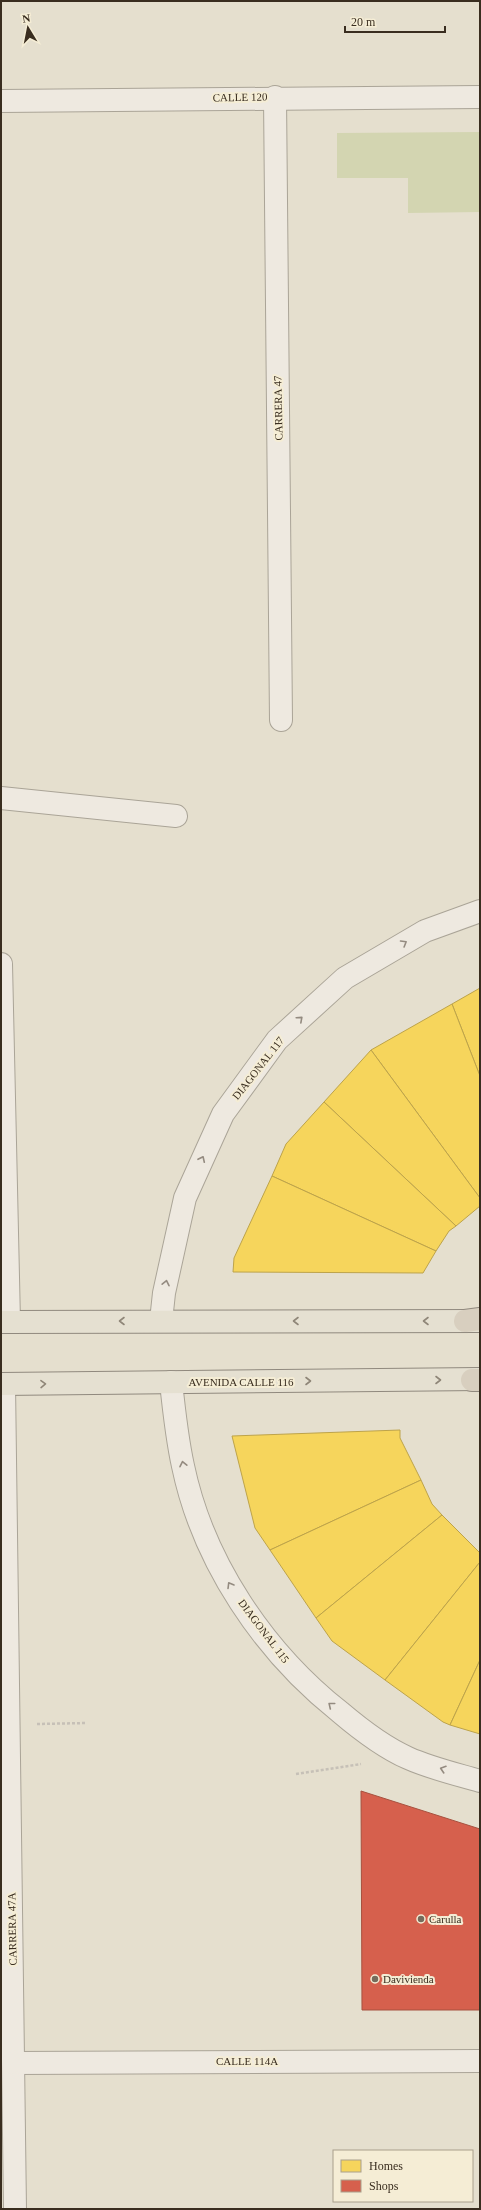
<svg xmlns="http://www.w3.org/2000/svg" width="481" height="2210" viewBox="0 0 481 2210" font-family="'Times New Roman',serif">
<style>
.green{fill:#d3d5b1}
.homes{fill:#f6d55c;stroke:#bda34a}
.shops{fill:#d6604d;stroke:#a7513f}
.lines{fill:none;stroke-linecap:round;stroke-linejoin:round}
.street-casing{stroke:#aaa497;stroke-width:24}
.primary-casing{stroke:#90897e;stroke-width:24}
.highway-casing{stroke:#90897e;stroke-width:24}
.path{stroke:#c6c0b7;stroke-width:2.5;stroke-dasharray:3 2;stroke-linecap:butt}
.street{stroke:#eee9e0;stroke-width:22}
.primary{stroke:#e5e0d1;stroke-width:22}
.highway{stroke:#d8cfbf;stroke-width:22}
.oneway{stroke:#948b80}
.oneway2{stroke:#8f8678}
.poi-dot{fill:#756b5c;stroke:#f5edd5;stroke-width:1.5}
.labels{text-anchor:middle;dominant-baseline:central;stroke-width:4;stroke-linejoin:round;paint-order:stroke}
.street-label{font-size:11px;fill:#392d1f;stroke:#f5edd5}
.poi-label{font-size:11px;fill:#392d1f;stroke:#f5edd5;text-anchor:start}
</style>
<rect width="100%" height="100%" fill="#e5dfce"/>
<path class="green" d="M480 132V212L408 213V178H337V133Z"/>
<g class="homes">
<path d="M480 988V1076L452 1004Z"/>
<path d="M452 1004 480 1076V1198L371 1050Z"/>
<path d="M371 1050 480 1198V1206L456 1226 324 1102Z"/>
<path d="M324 1102 456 1226 449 1231 436 1251 272 1176 286 1144Z"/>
<path d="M272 1176 436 1251 423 1273 233 1272 234 1258Z"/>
<path d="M400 1430V1438L421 1480 270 1550 255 1528 232 1436Z"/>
<path d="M421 1480 432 1504 442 1515 316 1618 270 1550Z"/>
<path d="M442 1515 480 1553V1562L385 1680 332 1641 316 1618Z"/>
<path d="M480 1562V1660L450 1725 443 1722 385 1680Z"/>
<path d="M480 1660V1734L450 1725Z"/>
</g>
<path class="shops" d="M361 1791 480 1829V2010H362Z"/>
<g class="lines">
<defs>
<g id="street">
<path d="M275 97 281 720"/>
<path d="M1 101 480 97"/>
<path d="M1 798 176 816"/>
<path d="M1 964 9 1322"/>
<path d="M161 1321 164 1293 185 1198 223 1114 277 1040 345 978 425 931 480 911"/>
<path d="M171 1382C174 1411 177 1439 183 1466 203 1562 264 1652 340 1712 360 1729 383 1747 408 1758 430 1768 456 1774 480 1781"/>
<path d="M4 1384 15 2209"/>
<path d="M14 2063 480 2061"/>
</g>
<g id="primary">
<path d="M1 1322 480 1321"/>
<path d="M1 1384 480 1379"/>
</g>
<g id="highway">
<path d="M465 1321 480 1319"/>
<path d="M472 1380H480"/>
</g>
</defs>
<use href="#street" class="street-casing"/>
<use href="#primary" class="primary-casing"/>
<use href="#highway" class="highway-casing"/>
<g class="path">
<path d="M37 1724 87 1723"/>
<path d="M296 1774 361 1764"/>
</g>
<use href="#street" class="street"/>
<use href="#primary" class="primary"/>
<use href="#highway" class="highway"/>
</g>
<defs><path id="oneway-chevron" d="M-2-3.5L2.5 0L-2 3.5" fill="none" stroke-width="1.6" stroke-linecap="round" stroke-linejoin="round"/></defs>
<g class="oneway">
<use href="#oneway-chevron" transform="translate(404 943) rotate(-31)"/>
<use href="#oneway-chevron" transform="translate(300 1019) rotate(-42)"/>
<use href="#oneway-chevron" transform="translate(202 1159) rotate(-65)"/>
<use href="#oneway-chevron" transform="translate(166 1283) rotate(-78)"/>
<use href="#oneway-chevron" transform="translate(183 1464) rotate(-102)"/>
<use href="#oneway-chevron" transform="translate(230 1585) rotate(-121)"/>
<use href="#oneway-chevron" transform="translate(331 1705) rotate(-141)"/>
<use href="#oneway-chevron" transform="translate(443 1769) rotate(-162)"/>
</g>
<g class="oneway2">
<use href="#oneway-chevron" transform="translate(122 1321) rotate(180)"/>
<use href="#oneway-chevron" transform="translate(296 1321) rotate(180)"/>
<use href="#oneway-chevron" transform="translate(426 1321) rotate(180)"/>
<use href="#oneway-chevron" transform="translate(438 1380)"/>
<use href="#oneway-chevron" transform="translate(308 1381)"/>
<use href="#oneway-chevron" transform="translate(43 1384) rotate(-1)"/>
</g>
<g class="poi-dot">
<circle cx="421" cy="1919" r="4"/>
<circle cx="375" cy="1979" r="4"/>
</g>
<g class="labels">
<g class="street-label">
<text transform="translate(240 97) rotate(-1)">CALLE 120</text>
<text transform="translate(278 408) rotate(-91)">CARRERA 47</text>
<text transform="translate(258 1068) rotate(-52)">DIAGONAL 117</text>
<text x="241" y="1382">AVENIDA CALLE 116</text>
<text transform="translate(264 1631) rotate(53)">DIAGONAL 115</text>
<text transform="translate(12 1929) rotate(-91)">CARRERA 47A</text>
<text x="247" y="2061">CALLE 114A</text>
</g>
<g class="poi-label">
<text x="429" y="1919">Carulla</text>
<text x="383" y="1979">Davivienda</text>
</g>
</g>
<rect width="481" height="2210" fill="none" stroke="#392d1f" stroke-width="4"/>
<rect x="333" y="2150" width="140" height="52" fill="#f5edd5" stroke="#aaa08c"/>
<rect x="341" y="2160" width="20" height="12" fill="#f6d55c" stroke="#aaa08c"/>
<text x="369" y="2170" font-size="12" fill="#392d1f">Homes</text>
<rect x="341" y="2180" width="20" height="12" fill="#d6604d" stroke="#aaa08c"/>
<text x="369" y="2190" font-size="12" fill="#392d1f">Shops</text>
<g transform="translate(28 28) rotate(350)" stroke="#f5edd5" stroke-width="3" paint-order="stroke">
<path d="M0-3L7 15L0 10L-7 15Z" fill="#392d1f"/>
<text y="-6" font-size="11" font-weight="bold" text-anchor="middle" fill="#392d1f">N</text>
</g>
<path d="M345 26v6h100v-6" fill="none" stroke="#392d1f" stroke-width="2"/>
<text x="351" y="26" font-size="12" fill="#392d1f" stroke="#f5edd5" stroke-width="3" paint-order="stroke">20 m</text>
</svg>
